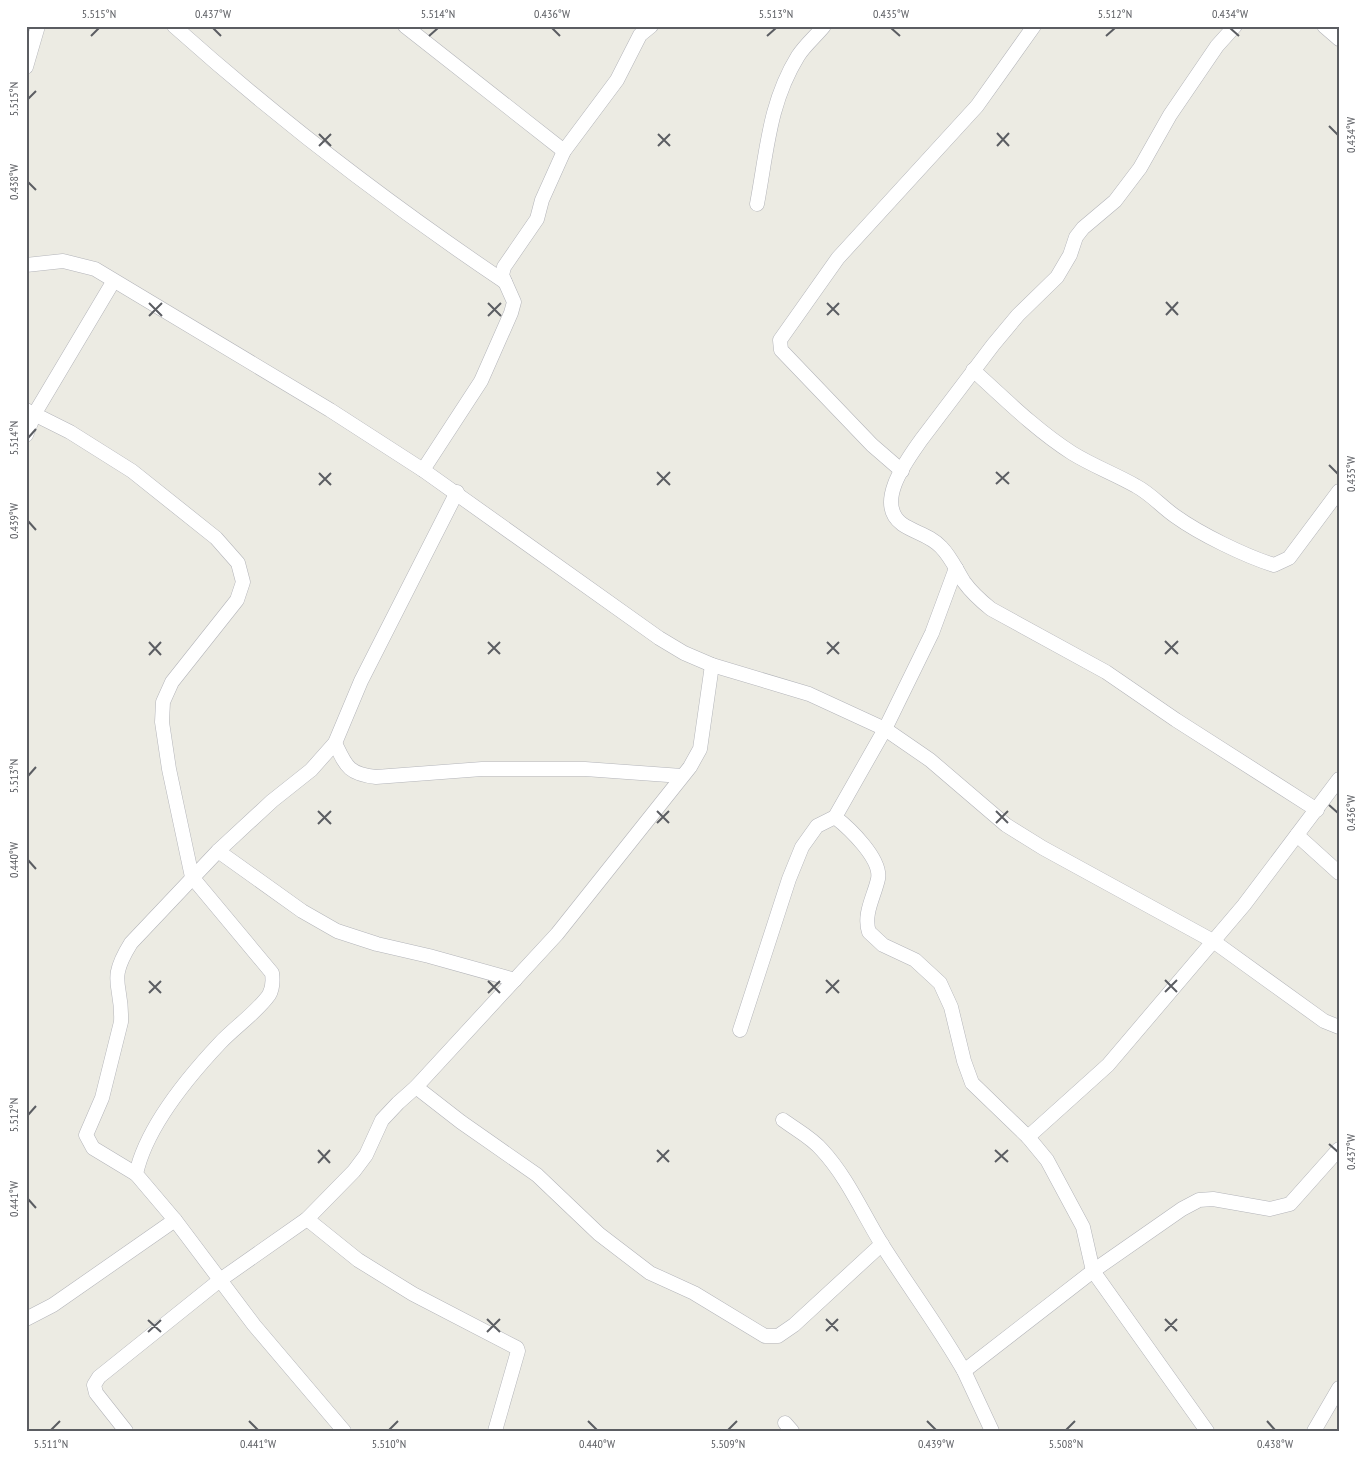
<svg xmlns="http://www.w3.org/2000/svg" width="1365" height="1457" viewBox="0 0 1365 1457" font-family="'PT Sans Narrow',sans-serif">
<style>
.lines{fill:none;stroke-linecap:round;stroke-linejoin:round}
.street-casing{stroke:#b3b4b9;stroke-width:15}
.street{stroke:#fff;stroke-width:14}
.ticks{fill:none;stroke:#5b5d62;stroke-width:2}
.neatline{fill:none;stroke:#5b5d62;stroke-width:2}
.ticks-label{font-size:12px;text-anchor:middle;fill:#5b5d62}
</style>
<rect width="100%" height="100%" fill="#ecebe3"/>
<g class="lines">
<defs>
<g id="street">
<path d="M174 26C278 119 389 204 505 282"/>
<path d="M405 26 564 151"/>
<path d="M1235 26 1217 46 1170 115 1140 168 1115 201 1083 228 1076 237 1070 255 1057 277 1018 315 993 345 921 440C907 460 874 503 902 524 915 533 930 535 941 547 951 557 957 571 964 582 972 593 981 601 991 609L1106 672 1176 720 1317 810"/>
<path d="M1324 26 1339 39"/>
<path d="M26 67 38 26"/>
<path d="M757 204C767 151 769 103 798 56 805 45 816 36 824 26"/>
<path d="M26 265 63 261 95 269 330 410 423 470 659 638 684 653 712 665 809 694 885 729 930 760 1006 825 1043 848 1213 941 1324 1021 1339 1027"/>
<path d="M973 370C1005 399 1036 430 1072 453 1093 466 1115 474 1136 486 1151 494 1162 507 1175 516 1200 534 1245 556 1274 565L1289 558 1339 491"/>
<path d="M26 410 70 432 132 471 216 538 238 563 243 582 237 600 172 682 163 702 162 722 169 769 192 877 272 973C273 980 273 988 269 995 257 1012 234 1028 220 1043 188 1077 146 1128 136 1174L175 1220 254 1325 344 1431"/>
<path d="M26 435 35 413 113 282"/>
<path d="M423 470 481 381 511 313 514 302 502 275 504 267 537 219 542 200 564 151 617 80 640 35 651 26"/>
<path d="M902 471 872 445 781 350 780 340 838 258 977 106 1034 26"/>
<path d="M335 743C346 766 348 774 376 777L482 769H585L682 776"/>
<path d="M835 817C849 828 882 859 878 879 874 897 863 914 869 932L883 945 915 960 940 983 951 1007 964 1061 972 1083 1028 1137 1047 1160 1083 1227 1093 1271 1207 1431"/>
<path d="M1297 835 1339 873"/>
<path d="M218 851 302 911 337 931 377 944 429 956 515 980"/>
<path d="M740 1030 789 879 802 847 817 826 835 817 885 729 932 633 956 568"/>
<path d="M416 1087 461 1122 537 1175 599 1234 650 1273 694 1293 765 1336H778L794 1325 882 1244"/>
<path d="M783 1120C795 1129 812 1138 822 1150 847 1177 862 1212 881 1243 908 1286 939 1327 964 1371L1093 1271 1182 1209 1199 1200 1213 1199 1270 1209 1290 1204 1339 1149"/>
<path d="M1028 1137 1108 1065 1244 905 1339 779"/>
<path d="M136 1174 93 1148 86 1135 102 1098 121 1022C123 983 106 983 131 943L218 851 272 801 311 770 335 743 361 681 457 492"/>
<path d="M307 1219 358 1260 413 1294 517 1348 518 1351 495 1431"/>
<path d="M26 1319 53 1305 175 1220"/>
<path d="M964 1371 992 1431"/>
<path d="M785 1423 792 1431"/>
<path d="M126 1431 96 1393 94 1385 99 1377 220 1280 307 1219 354 1171 366 1155 382 1120 398 1103 416 1087 557 934 690 767 700 749 712 665"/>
<path d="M1314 1431 1339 1388"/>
</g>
</defs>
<use href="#street" class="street-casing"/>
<use href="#street" class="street"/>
</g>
<path class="ticks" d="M213 28 221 36M552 28 560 36M891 28 900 36M1230 28 1239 36M91 36 99 28M429 36 438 28M767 36 776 28M1106 36 1115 28M28 99 36 91M1329 126 1338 135M997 133 1009 146M319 134 331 146M658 134 670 146M319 146 331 134M658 146 670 134M997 146 1009 133M28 182 36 190M1166 302 1178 315M149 303 162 316M488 303 501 316M827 303 839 315M827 315 839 303M1166 315 1178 302M149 316 162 303M488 316 501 303M28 438 36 429M1329 465 1338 474M657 472 670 485M996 472 1009 484M319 473 331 485M996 484 1009 472M319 485 331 473M657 485 670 472M28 521 36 530M1165 641 1178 654M149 642 161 655M488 642 500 654M827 642 839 654M488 654 500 642M827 654 839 642M1165 654 1178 641M149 655 161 642M28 776 36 767M1329 805 1338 813M318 811 331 824M657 811 669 823M996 811 1008 823M657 823 669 811M996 823 1008 811M318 824 331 811M28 860 36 869M826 980 839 993M1165 980 1177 992M149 981 161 993M488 981 500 993M1165 992 1177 980M149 993 161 981M488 993 500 981M826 993 839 980M28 1115 36 1106M1329 1144 1338 1152M318 1150 330 1163M657 1150 669 1162M995 1150 1008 1162M657 1162 669 1150M995 1162 1008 1150M318 1163 330 1150M28 1199 36 1208M487 1319 500 1332M826 1319 838 1331M1165 1319 1177 1331M148 1320 161 1332M826 1331 838 1319M1165 1331 1177 1319M148 1332 161 1320M487 1332 500 1319M249 1421 258 1430M588 1421 597 1430M927 1421 936 1430M1267 1421 1275 1430M51 1430 60 1421M389 1430 398 1421M728 1430 737 1421M1066 1430 1075 1421"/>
<rect width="1365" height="1457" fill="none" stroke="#ffffff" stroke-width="55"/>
<rect x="28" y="28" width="1310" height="1402" class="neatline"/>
<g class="ticks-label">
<text x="99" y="18">5.515°N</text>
<text x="213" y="18">0.437°W</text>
<text x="438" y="18">5.514°N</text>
<text x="552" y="18">0.436°W</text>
<text x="776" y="18">5.513°N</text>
<text x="891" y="18">0.435°W</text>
<text x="1115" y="18">5.512°N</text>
<text x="1230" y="18">0.434°W</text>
<text transform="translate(14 99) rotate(-90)" y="4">5.515°N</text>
<text transform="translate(1351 135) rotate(-90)" y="4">0.434°W</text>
<text transform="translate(14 182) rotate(-90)" y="4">0.438°W</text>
<text transform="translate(14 438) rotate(-90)" y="4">5.514°N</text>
<text transform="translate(1351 474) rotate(-90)" y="4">0.435°W</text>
<text transform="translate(14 521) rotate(-90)" y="4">0.439°W</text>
<text transform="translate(14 776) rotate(-90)" y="4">5.513°N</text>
<text transform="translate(1351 813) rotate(-90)" y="4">0.436°W</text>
<text transform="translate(14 860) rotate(-90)" y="4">0.440°W</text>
<text transform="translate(14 1115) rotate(-90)" y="4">5.512°N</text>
<text transform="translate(1351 1152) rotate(-90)" y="4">0.437°W</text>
<text transform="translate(14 1199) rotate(-90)" y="4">0.441°W</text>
<text x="51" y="1448">5.511°N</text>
<text x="258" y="1448">0.441°W</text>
<text x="389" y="1448">5.510°N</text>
<text x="597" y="1448">0.440°W</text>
<text x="728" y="1448">5.509°N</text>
<text x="936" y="1448">0.439°W</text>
<text x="1066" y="1448">5.508°N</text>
<text x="1275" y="1448">0.438°W</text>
</g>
</svg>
